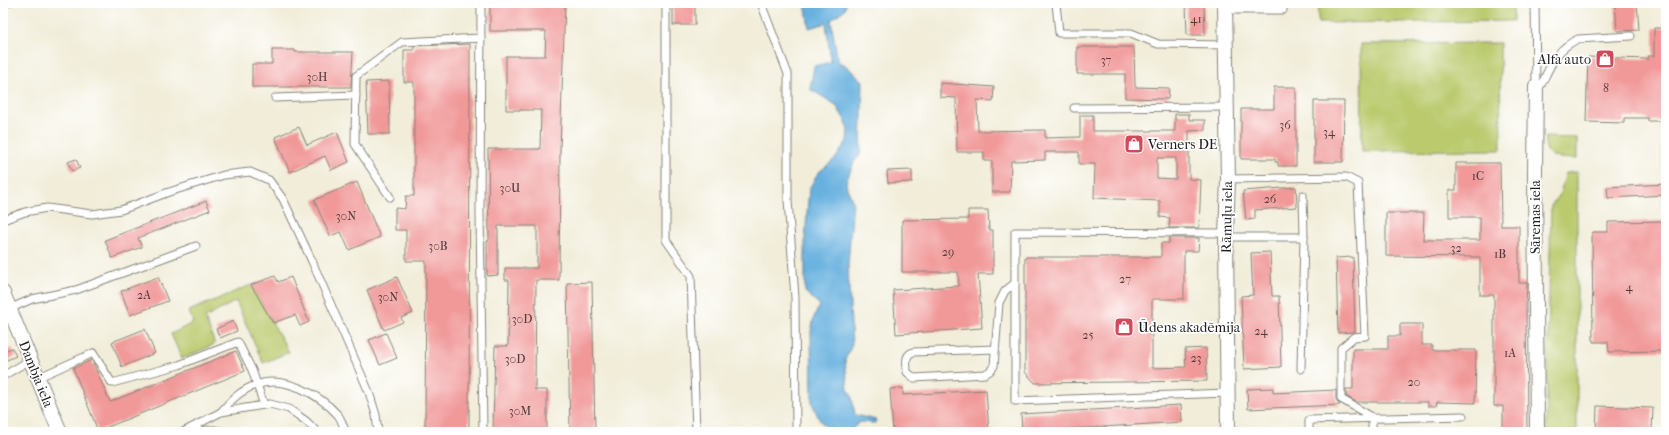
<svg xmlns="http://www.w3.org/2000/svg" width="1669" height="435" viewBox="0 0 1669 435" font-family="'IM FELL French Canon',serif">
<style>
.green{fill:#baca6d;stroke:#6b7344}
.water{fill:#67b1df;stroke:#42667e}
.building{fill:#f19999;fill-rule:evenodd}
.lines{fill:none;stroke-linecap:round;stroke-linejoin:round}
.service-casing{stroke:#86847a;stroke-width:9}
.minor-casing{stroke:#86847a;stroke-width:16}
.path{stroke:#86847a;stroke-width:2;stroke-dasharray:3 3;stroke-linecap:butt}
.service{stroke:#fff;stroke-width:7}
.minor{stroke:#fff;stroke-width:14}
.labels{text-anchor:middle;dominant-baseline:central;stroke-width:3.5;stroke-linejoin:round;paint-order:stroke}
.number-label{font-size:12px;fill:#513b3b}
.poi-label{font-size:14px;fill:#1c1c1c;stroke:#fff;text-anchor:start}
.street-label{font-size:14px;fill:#1c1c1c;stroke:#fff}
</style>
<rect width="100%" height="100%" fill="#fff"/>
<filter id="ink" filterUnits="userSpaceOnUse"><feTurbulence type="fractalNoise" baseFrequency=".025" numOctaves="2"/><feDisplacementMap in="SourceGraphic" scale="8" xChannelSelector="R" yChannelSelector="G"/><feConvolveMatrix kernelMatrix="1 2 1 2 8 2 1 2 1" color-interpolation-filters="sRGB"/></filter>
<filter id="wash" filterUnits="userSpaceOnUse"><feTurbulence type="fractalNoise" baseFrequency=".012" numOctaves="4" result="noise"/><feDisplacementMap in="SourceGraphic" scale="16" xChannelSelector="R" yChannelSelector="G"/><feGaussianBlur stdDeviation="0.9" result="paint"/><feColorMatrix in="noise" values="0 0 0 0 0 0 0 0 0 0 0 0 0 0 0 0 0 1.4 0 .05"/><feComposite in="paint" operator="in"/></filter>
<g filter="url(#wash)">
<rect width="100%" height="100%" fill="#f1edd9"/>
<g class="green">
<path d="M1318 3H1513V21L1318 23Z"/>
<path d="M1500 43 1501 150 1362 151 1361 44Z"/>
<path d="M1545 137 1577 138V159C1558 158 1544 160 1545 137Z"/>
<path d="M1577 172V432H1546L1551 206 1560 193 1566 173Z"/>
<path d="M251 285 289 352 263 363 236 301 205 318 215 344 182 359 171 334 193 323 189 311Z"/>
</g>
<path class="water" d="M805 3H847L844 10 831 20 838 62 844 64 863 81 861 151 859 157 854 162 846 182 847 188 853 202 848 265 852 345 845 360 848 389 852 397 855 415 876 420 875 423 860 422 848 432 829 431 819 419 812 403 811 332 814 317 820 305 805 292V238L809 189 818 173 836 158 847 141 848 131 846 122 836 105 810 89 814 66 831 62 826 23 809 28Z"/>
<g id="blocks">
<g class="building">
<path d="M490 3H565L560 150 559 280H536L535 390H547V432H493L495 346H508L509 280H505V268H537V226H498V275L487 276V241H489L488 149H540L541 110H506V56H545L546 31H490Z"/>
<rect x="673" y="3" width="22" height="22"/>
<path d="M1186 3H1204L1205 35H1187Z"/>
<path d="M1615 3H1637L1639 30 1617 31Z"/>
<path d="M1654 28H1666V121H1648V118H1624V123L1586 122 1588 57 1648 59V56H1654Z"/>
<path d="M470 44 469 432H425L426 261H406V230H395V208L405 209 406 196H414V82H404V50H414V46Z"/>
<path d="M1077 47H1134L1135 87 1169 88 1168 99 1125 98V74H1077Z"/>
<path d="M272 50H295V52H353L351 87H252V64H272Z"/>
<path d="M389 81 390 134H368L366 82Z"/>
<path d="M940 83 994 87 993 101 977 100 978 131 1045 130V138L1080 137V115H1093V131H1175V114H1189V120H1205V130L1189 131V179L1201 180 1199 228H1169L1170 218 1160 217V201L1094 198 1095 164H1079V152H1045V160L1011 161 1010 192H992V161H984V152H957L956 98 940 97ZM1157 158H1176V179L1157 178Z"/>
<path d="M1274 87H1296V166H1278V162H1275V159H1241V109H1274Z"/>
<path d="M1314 101H1344L1343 162H1314Z"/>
<path d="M299 127 307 145 337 132 349 162 331 170 325 156 290 172 275 137Z"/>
<path d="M76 159 80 168 72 171 68 162Z"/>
<path d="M1456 163H1500L1501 226H1519V283H1527L1526 306 1527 432H1503V406H1494V295H1480V257L1386 256V213H1424L1423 240H1480V217H1449V190H1456Z"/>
<path d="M912 170V182L888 183 887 171Z"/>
<path d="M357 182 380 237 349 250 341 232 330 236 314 200Z"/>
<path d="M1666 184V195L1608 198 1607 187Z"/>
<path d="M1296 187 1297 207 1255 210V219L1246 220 1243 191Z"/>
<path d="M206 201 210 210 138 238 142 247 112 258 105 240Z"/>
<path d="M968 210H988L989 230H993V274H978L982 328 896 334 893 290 959 286 958 272H902V220L968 219Z"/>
<path d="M1666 221V351L1609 352 1608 342H1593L1592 232H1608V222Z"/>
<path d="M1169 238H1199L1198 251H1184V299H1152V368L1186 367 1185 349 1206 348 1207 381 1035 383 1025 372V257H1161V243H1169Z"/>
<path d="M1270 252 1272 296H1279L1281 367 1244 369 1241 296 1253 295 1251 253Z"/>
<path d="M1353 257 1355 332 1338 333 1336 258Z"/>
<path d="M275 276 278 282 291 277 309 322 300 326 295 315 273 323 251 285Z"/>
<path d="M158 277 168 301 130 315 121 291Z"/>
<path d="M397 277 413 313 401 318 403 322 384 330 367 290Z"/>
<path d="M592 282 595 432H570L567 283Z"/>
<path d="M233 321 237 331 220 338 216 329Z"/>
<path d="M1400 324H1422V345H1432V350H1476L1475 403 1437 402 1436 406H1428V402H1356L1346 396V389H1353V349H1388V336H1400Z"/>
<path d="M145 329 155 353 122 367 112 342Z"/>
<path d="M386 333 397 358 380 365 369 340Z"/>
<path d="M12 348 16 356 7 360 4 351Z"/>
<path d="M236 351 245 371 98 431 73 368 92 360 110 402Z"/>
<path d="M903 388V395L986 390 989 432H893L890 389Z"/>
<path d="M1273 388V393L1336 390V399L1340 405 1248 409 1247 389Z"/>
<path d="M1181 405 1182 422 1022 432 1021 414Z"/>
<path d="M1597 406 1653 408 1652 432H1596Z"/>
</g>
</g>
</g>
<g filter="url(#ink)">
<use href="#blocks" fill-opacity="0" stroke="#86847a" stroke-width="1"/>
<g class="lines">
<defs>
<g id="service">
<path d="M481 3 480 213 483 432"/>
<path d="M666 3V240L691 276 696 432"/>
<path d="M761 3 788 74V200L795 298 796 432"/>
<path d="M1056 3 1059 33H1131L1158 44 1226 45"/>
<path d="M1535 3 1536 86 1541 85C1551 65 1556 49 1578 39L1631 36"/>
<path d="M1226 10H1283V3"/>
<path d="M275 98 356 95"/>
<path d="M1074 108 1227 107"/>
<path d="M1228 179 1346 177 1358 183 1365 336 1354 337 1341 348V399L1372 417V432"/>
<path d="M390 197 355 144 356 76 402 42 481 38"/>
<path d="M3 220 25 212 47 208 92 214 121 210 169 192 224 175 250 172 269 180 283 199 311 259 369 392 376 415 378 432"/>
<path d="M1226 233 1015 232V401L1227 393"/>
<path d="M1226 237H1304"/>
<path d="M9 309 32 299 76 290 196 246"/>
<path d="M995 349 913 352C904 355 907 364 907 372L914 378 985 374 990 371 994 366 999 303 1005 291 1015 283"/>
<path d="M1301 369 1304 237 1303 195"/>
<path d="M3 376 30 360"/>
<path d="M37 378 93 353 112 383 179 365 238 342 252 370 264 405"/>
<path d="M221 412C231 400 241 390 256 385 284 374 320 395 338 415 342 420 343 427 346 432"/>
<path d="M188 431 214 430 224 432"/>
<path d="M183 432 221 412 270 404 289 409 306 421 317 432"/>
<path d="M1309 432V420L1463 416"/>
</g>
<g id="minor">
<path d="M1225 3 1228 179 1226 237 1228 432"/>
<path d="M1536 86 1535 173 1537 432"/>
<path d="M3 293 60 432"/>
</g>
</defs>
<use href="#service" class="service-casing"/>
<use href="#minor" class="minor-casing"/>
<path class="path" d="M3 8 17 3"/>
<use href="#service" class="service"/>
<use href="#minor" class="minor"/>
</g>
</g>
<defs>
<symbol id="shop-square" viewBox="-11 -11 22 22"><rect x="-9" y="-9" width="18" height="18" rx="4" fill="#d1495b" stroke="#fff"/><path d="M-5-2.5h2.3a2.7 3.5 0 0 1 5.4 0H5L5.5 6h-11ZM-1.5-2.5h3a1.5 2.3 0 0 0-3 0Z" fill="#fff"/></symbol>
</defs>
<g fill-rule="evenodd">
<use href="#shop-square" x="1594" y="48" width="22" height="22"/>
<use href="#shop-square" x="1123" y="133" width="22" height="22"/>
<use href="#shop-square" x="1113" y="316" width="22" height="22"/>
</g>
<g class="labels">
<g class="number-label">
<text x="1196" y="19">41</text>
<text x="1106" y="60">37</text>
<text x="317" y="77">30H</text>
<text x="1606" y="88">8</text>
<text x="1285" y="125">36</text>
<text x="1329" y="132">34</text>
<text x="1478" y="176">1C</text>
<text x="510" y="188">30U</text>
<text x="1270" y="199">26</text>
<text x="346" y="216">30N</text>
<text x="438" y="246">30B</text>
<text x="1456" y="248">32</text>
<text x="948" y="252">29</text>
<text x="1500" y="254">1B</text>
<text x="1125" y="279">27</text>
<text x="1629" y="287">4</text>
<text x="144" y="295">2A</text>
<text x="388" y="297">30N</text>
<text x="522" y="319">30D</text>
<text x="1261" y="331">24</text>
<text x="1088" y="335">25</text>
<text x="1510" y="353">1A</text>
<text x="1196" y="358">23</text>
<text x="515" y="359">30D</text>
<text x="1414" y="382">20</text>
<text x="520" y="411">30M</text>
</g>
<g class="poi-label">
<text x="1591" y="59" text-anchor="end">Alfa auto</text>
<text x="1148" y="144">Verners DE</text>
<text x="1138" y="327">Ūdens akadēmija</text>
</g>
<g class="street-label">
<text transform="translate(1227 217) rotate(-89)">Rāmuļu iela</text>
<text transform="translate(1535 217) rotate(-90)">Sāremas iela</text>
<text transform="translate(36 374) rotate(68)">Dambja iela</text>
</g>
</g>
<rect width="1669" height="435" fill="none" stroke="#fff" stroke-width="16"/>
</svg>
